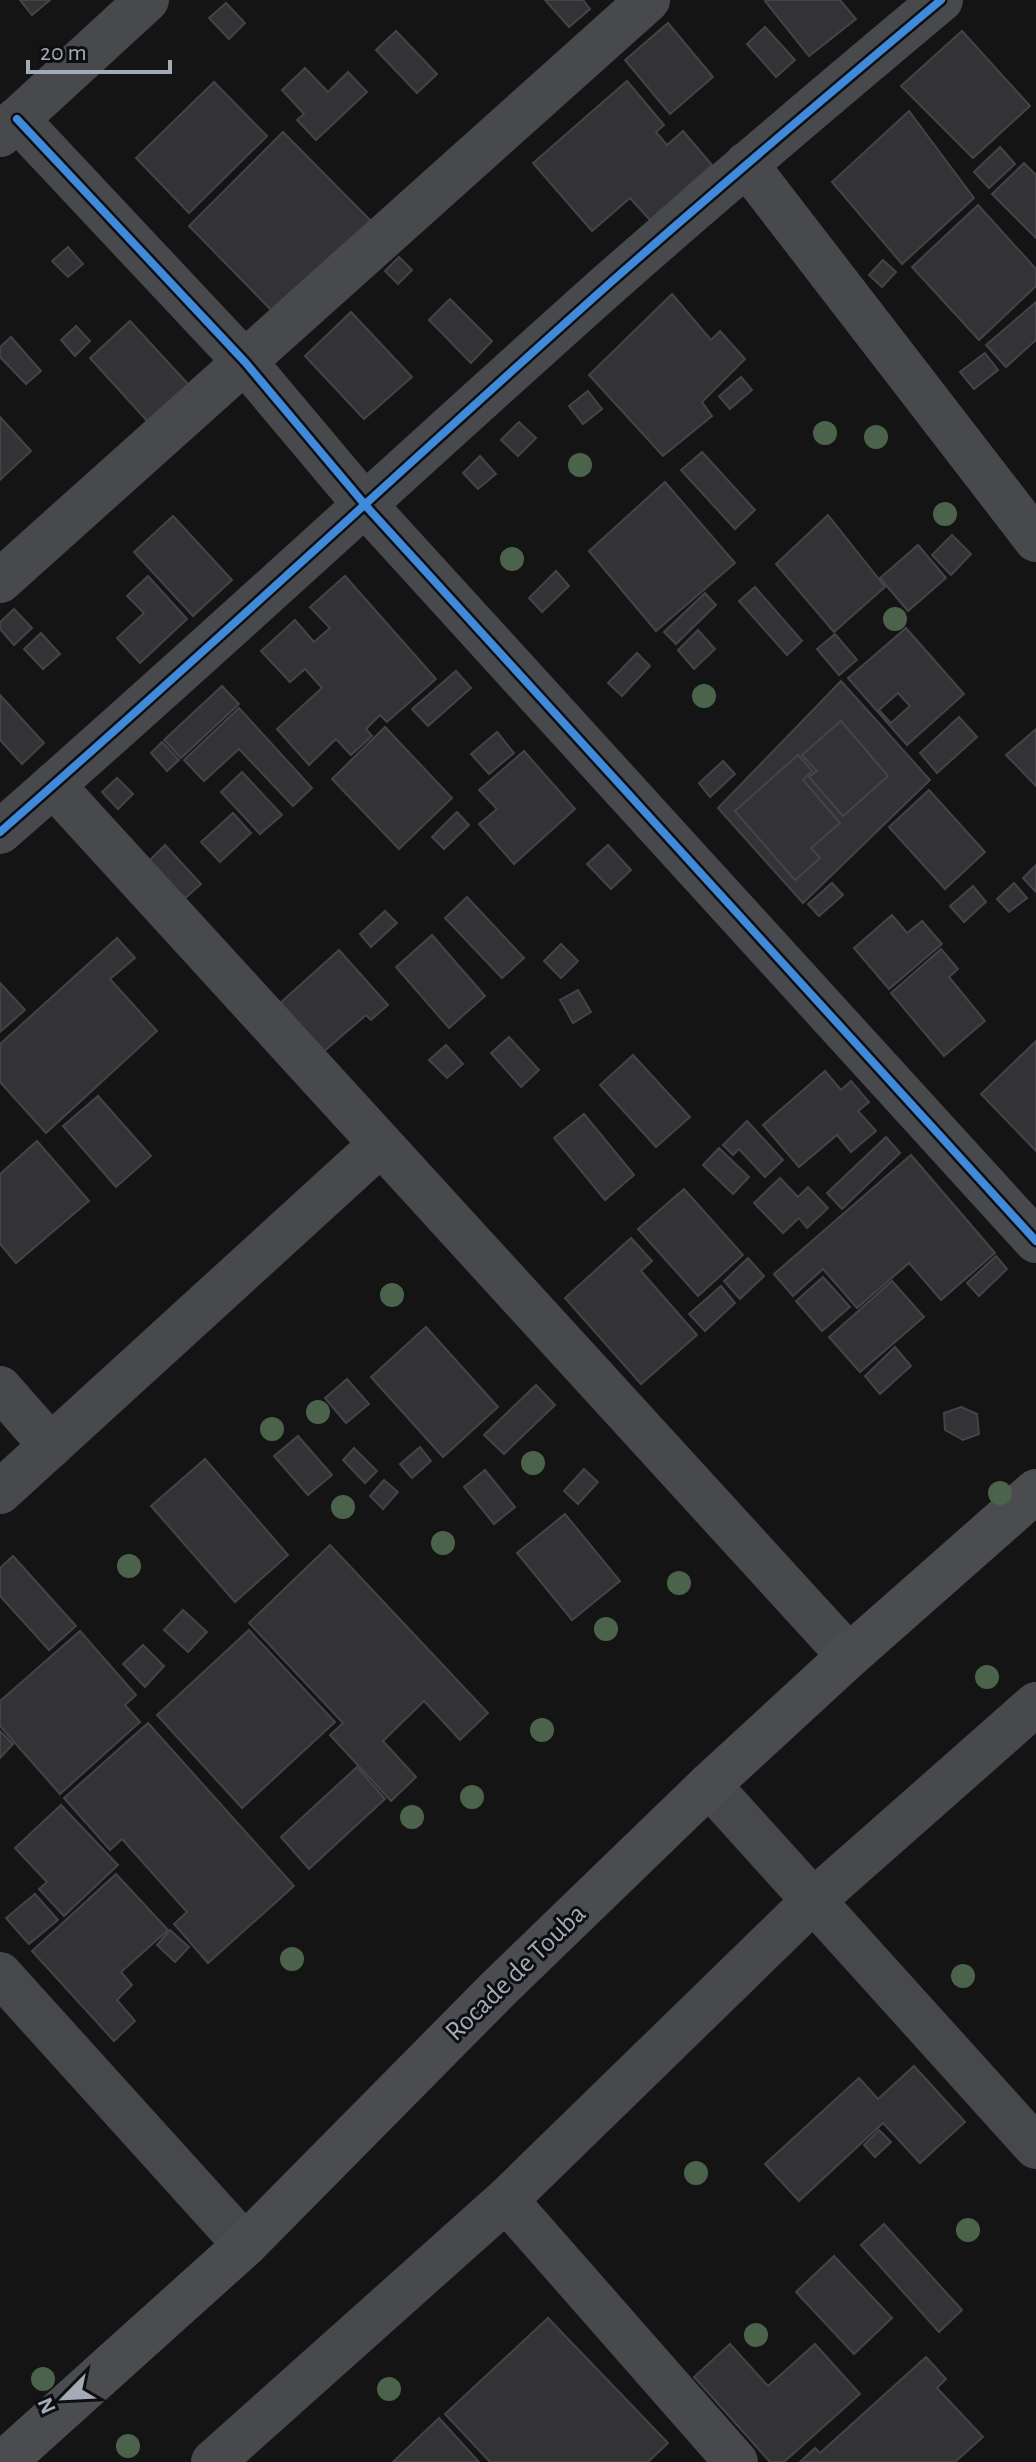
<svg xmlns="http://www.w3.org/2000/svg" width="1036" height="2462" viewBox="0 0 1036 2462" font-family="'Alegreya Sans',sans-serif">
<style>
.building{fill:#333335;stroke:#424448;stroke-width:2;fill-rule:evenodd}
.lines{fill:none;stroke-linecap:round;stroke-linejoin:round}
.street{stroke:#48494d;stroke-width:44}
.secondary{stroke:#46484b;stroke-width:44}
.primary{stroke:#4b4c4f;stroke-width:44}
.cycleway-casing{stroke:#0e0e10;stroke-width:13}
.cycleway{stroke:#408adc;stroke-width:8}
.tree{fill:#4c634b}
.labels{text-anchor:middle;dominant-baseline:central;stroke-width:6;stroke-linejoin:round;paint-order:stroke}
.street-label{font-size:28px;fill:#a3abb7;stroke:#0e0e10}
</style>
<rect width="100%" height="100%" fill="#141414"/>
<g class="building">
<path d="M20 0H50L32 15Z"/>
<path d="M545 0H583L590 9 569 27Z"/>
<path d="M767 0H840L856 19 809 56 765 1Z"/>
<path d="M226 3 245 23 229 39 209 18Z"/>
<path d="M668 23 713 77 670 114 625 60Z"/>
<path d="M765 27 795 60 776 77 747 44Z"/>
<path d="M396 31 437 74 417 93 376 50Z"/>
<path d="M962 31 1030 106 973 158 901 86Z"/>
<path d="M305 68 328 92 348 72 367 92 316 140 297 120 304 114 282 90Z"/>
<path d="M627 81 664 125 656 132 667 145 683 131 712 165 650 220 630 198 592 231 533 163Z"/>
<path d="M214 82 267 136 189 213 136 158Z"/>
<path d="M909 111 974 198 902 264 832 182Z"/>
<path d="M283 132 373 223 278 317 189 226Z"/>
<path d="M1000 147 1015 164 989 188 974 172Z"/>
<path d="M1024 163 1036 175V238L992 194Z"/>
<path d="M978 205 1036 269V286L979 340 912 267Z"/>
<path d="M68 247 83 264 68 277 52 261Z"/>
<path d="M399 257 412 270 398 284 385 271Z"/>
<path d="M883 260 896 272 882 287 869 275Z"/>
<path d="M672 294 711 340 720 331 745 359 702 402 712 416 663 456 589 375Z"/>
<path d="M450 299 492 341 471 363 429 320Z"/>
<path d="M1036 302V340L1006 367 986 345Z"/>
<path d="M351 312 412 377 364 419 305 356Z"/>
<path d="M130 321 189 385 149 423 90 358Z"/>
<path d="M76 326 90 341 75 356 61 340Z"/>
<path d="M11 337 41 371 26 384 0 357V347Z"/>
<path d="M985 353 998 370 974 389 960 372Z"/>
<path d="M741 377 752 390 730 409 719 396Z"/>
<path d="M588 391 602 409 583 424 569 406Z"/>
<path d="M0 417 31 451 0 480Z"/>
<path d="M519 422 536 438 518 456 501 440Z"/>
<path d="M702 452 755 510 735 529 681 470Z"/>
<path d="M480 456 496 474 478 489 463 473Z"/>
<path d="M665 482 735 563 656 631 589 551Z"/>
<path d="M828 515 885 587 834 632 776 564Z"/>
<path d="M173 516 232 580 193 616 134 552Z"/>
<path d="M952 535 971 554 951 575 932 555Z"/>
<path d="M918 545 946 578 908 611 880 578Z"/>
<path d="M556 571 569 586 542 612 529 598Z"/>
<path d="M148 576 187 619 140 663 117 638 144 613 127 596Z"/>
<path d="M345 576 436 679 387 722 380 715 366 729 372 736 351 755 336 739 309 765 277 729 322 688 305 669 290 682 261 651 295 620 314 642 330 628 310 607Z"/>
<path d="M755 587 802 641 787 655 739 601Z"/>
<path d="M705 593 716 605 676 644 664 632Z"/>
<path d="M14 609 32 628 14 645 0 629V622Z"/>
<path d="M906 628 964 694 907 745 848 678ZM898 693 910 706 891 723 879 710Z"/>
<path d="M698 630 715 649 694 669 678 650Z"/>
<path d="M41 633 60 654 43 669 24 649Z"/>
<path d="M835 634 857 660 839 675 817 649Z"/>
<path d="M637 653 650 666 622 696 608 683Z"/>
<path d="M456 671 471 688 428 726 412 709Z"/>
<path d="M841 681 930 780 803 903 718 808ZM841 721 888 776 843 816 809 777 817 771 802 755ZM798 755 812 771 803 780 840 823 811 848 820 858 795 880 735 811Z"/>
<path d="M222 686 239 704 181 758 164 740Z"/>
<path d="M0 695 44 743 22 764 0 740Z"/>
<path d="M239 708 312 788 293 806 239 749 204 781 184 760Z"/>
<path d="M959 717 977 737 937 773 920 753Z"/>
<path d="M841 721 888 776 843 816 809 777 817 771 802 755Z"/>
<path d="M385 727 452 798 399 849 332 779Z"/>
<path d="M1036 729V786L1006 755Z"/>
<path d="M497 732 514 753 489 774 471 754Z"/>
<path d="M162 742 179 760 167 771 151 753Z"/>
<path d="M524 751 575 809 514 864 479 824 497 809 479 790Z"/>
<path d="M798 755 812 771 803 780 840 823 811 848 820 858 795 880 735 811Z"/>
<path d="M723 761 735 774 710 797 699 783Z"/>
<path d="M242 772 282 815 260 834 221 792Z"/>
<path d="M117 778 133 794 118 809 102 792Z"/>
<path d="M929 790 985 852 945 889 889 827Z"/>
<path d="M457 812 469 825 444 849 432 837Z"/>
<path d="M233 813 251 833 220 862 201 842Z"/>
<path d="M165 845 201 884 183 900 148 862Z"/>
<path d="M608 845 631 870 611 889 587 864Z"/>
<path d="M1036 865V892L1023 878Z"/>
<path d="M832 883 843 895 819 916 808 904Z"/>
<path d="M1014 883 1027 898 1009 912 997 899Z"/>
<path d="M973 886 986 902 964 922 950 906Z"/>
<path d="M467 897 524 958 502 978 445 918Z"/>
<path d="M385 911 397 923 371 947 360 934Z"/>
<path d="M892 915 907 933 922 921 942 944 889 989 854 948Z"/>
<path d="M432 935 485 996 449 1028 396 967Z"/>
<path d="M117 938 135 958 110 979 157 1031 46 1133 0 1082V1044Z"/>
<path d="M561 944 578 961 561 978 544 961Z"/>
<path d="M941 949 958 969 949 977 985 1021 944 1056 891 993Z"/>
<path d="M339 950 388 1005 371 1020 366 1015 322 1053 279 1004Z"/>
<path d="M0 983 25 1010 0 1032Z"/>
<path d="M578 990 591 1012 573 1023 560 1000Z"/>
<path d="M509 1037 539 1070 521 1087 491 1053Z"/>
<path d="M1036 1041V1151L981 1094Z"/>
<path d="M446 1045 463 1064 447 1078 429 1060Z"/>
<path d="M633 1055 690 1117 656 1147 600 1085Z"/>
<path d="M825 1071 841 1090 851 1081 869 1102 858 1111 876 1131 851 1152 837 1135 799 1167 763 1125Z"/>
<path d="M98 1096 151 1156 116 1187 63 1126Z"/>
<path d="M584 1114 634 1175 605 1200 554 1138Z"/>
<path d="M747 1121 783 1160 765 1177 739 1149 733 1155 723 1145Z"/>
<path d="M886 1137 900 1153 842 1209 827 1193Z"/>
<path d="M37 1141 89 1201 16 1263 0 1244V1174Z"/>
<path d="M719 1148 749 1177 733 1194 703 1165Z"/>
<path d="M911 1155 995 1253 941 1300 909 1263 857 1308 823 1269 793 1296 774 1274Z"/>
<path d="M780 1178 798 1197 808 1187 828 1208 807 1228 799 1218 783 1233 754 1203Z"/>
<path d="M684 1189 743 1255 698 1296 638 1229Z"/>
<path d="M631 1238 652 1261 641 1271 697 1335 641 1384 565 1298Z"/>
<path d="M996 1256 1007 1269 979 1296 967 1283Z"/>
<path d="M748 1258 764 1276 740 1299 724 1281Z"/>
<path d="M823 1277 850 1307 822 1331 796 1301Z"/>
<path d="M892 1281 924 1317 860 1372 829 1337Z"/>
<path d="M721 1286 735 1303 705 1331 689 1314Z"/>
<path d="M426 1327 498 1407 443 1457 371 1377Z"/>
<path d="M895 1347 911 1366 880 1394 865 1376Z"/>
<path d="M347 1379 369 1404 346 1423 325 1398Z"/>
<path d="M536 1385 555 1405 504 1454 484 1435Z"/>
<path d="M961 1407 977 1414 979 1434 963 1440 945 1430 944 1413Z"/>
<path d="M298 1436 332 1475 308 1495 274 1456Z"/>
<path d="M420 1447 431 1461 412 1478 400 1464Z"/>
<path d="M354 1448 377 1471 365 1483 343 1460Z"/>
<path d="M205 1459 288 1555 235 1602 151 1506Z"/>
<path d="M584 1469 598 1482 578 1504 564 1491Z"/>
<path d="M485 1470 515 1507 494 1524 464 1487Z"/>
<path d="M384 1480 398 1492 383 1509 370 1496Z"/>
<path d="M565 1514 620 1581 572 1620 517 1553Z"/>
<path d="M330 1545 488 1713 460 1740 424 1701 383 1741 416 1777 391 1801 330 1735 343 1723 249 1623Z"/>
<path d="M13 1556 76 1626 49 1650 0 1596V1568Z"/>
<path d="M183 1610 207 1632 188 1652 164 1630Z"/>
<path d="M249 1630 335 1722 242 1808 157 1715Z"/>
<path d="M80 1631 136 1695 125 1705 140 1722 60 1794 0 1726V1701Z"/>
<path d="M143 1645 164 1666 145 1687 123 1664Z"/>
<path d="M148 1723 294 1886 208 1963 174 1924 187 1912 122 1839 110 1850 64 1798Z"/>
<path d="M0 1731 13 1744 0 1758Z"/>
<path d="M357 1767 385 1799 309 1869 281 1837Z"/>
<path d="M61 1805 118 1865 64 1916 39 1889 47 1882 15 1848Z"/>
<path d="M116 1874 168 1930 121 1972 132 1985 117 2000 135 2021 114 2041 32 1951Z"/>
<path d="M35 1894 58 1920 29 1944 6 1918Z"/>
<path d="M170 1930 189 1947 175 1962 157 1945Z"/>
<path d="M914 2066 965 2122 920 2163 883 2123 799 2201 765 2164 859 2078 878 2099Z"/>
<path d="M879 2130 891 2142 875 2157 864 2145Z"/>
<path d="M884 2224 962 2310 939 2332 861 2245Z"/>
<path d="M834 2256 892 2318 854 2354 796 2292Z"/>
<path d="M548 2318 668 2443 648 2462H490L445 2414Z"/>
<path d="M730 2344 768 2386 815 2344 860 2394 784 2462H770L694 2377Z"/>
<path d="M926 2357 946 2379 937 2388 983 2437 955 2462H800L815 2448 820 2453Z"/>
<path d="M439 2418 479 2462H393Z"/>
</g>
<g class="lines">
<g class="street">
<path d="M17 119 245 362 366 506 1036 1241"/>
<path d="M0 135 147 0"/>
<path d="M746 164 1036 540"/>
<path d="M0 581 648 0"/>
<path d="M53 785 849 1656"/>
<path d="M0 832C206 652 406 465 610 283 719 187 830 93 941 0"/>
<path d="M0 1388 51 1446"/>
<path d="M0 1492 381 1144"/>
<path d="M506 2200 736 2462"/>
<path d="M213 2462 506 2200 814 1900 1036 1704"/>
</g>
<g class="secondary">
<path d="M709 1785 1036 2147"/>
<path d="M0 1974 245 2245"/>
</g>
<path class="primary" d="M4 2462 245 2245 497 1990 709 1785 849 1656 1036 1491"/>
<defs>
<g id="cycleway">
<path d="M17 119 245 362 366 506 1036 1241"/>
<path d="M0 832C206 652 406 465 610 283 719 187 830 93 941 0"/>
</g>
</defs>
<use href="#cycleway" class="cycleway-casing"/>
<use href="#cycleway" class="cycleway"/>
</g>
<g class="tree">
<circle cx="825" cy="433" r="12"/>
<circle cx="876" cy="437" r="12"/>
<circle cx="580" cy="465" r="12"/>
<circle cx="945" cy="514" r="12"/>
<circle cx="512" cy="559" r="12"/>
<circle cx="895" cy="619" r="12"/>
<circle cx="704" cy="696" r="12"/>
<circle cx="392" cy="1295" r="12"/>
<circle cx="318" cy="1412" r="12"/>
<circle cx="272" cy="1429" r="12"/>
<circle cx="533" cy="1463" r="12"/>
<circle cx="1000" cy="1493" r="12"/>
<circle cx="343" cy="1507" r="12"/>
<circle cx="443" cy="1543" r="12"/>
<circle cx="129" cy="1566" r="12"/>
<circle cx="679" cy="1583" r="12"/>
<circle cx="606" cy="1629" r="12"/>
<circle cx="987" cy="1677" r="12"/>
<circle cx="542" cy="1730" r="12"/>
<circle cx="472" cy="1797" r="12"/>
<circle cx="412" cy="1817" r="12"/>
<circle cx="292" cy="1959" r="12"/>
<circle cx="963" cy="1976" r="12"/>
<circle cx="696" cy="2173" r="12"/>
<circle cx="968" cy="2230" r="12"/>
<circle cx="756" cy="2335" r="12"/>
<circle cx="43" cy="2379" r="12"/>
<circle cx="389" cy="2389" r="12"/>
<circle cx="128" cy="2446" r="12"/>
</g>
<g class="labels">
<g class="street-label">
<text transform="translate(516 1973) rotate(-44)">Rocade de Touba</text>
</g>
</g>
<g transform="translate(64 2398) rotate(246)" stroke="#0e0e10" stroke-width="6" paint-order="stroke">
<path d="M0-6L14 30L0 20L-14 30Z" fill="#a3abb7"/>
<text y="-12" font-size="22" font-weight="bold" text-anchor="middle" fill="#a3abb7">N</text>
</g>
<path d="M28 60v12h142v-12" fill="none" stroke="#a3abb7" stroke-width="4"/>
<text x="40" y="60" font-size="24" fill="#a3abb7" stroke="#0e0e10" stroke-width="6" paint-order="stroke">20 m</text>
</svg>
